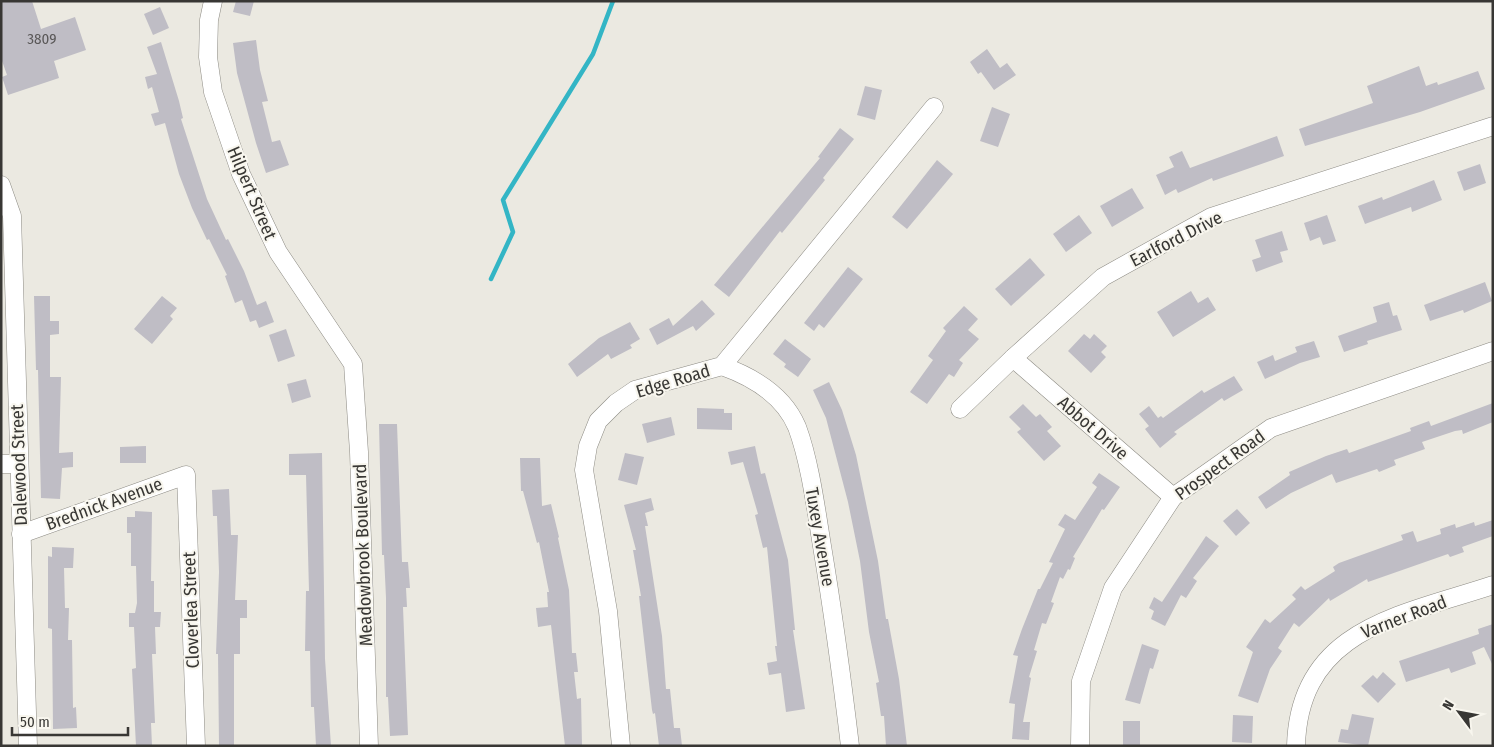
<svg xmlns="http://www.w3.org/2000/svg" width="1494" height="747" viewBox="0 0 1494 747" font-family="'Fira Sans Condensed',sans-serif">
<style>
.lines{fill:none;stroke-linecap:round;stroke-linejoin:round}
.stream{stroke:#33b5c5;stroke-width:4.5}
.building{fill:#bfbdc5}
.minor-casing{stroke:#8d8b84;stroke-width:19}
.minor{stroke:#fff;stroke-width:18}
.labels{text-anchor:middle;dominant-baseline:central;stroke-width:4;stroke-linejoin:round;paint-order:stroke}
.number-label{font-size:15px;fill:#5a5858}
.street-label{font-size:18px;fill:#383734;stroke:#f8f6ee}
</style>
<rect width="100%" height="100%" fill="#ebe9e1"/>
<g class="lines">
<path class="stream" d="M491 279 513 232 503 200 593 54 613 1"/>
</g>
<g class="building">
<path d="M1 1H32L41 29 75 17 86 50 54 61 59 78 8 95 2 77 7 75 1 58Z"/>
<path d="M236 1H254L250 16 233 12Z"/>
<path d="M160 7 169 28 153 35 144 14Z"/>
<path d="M256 40 260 70 268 101 262 102 272 142 280 140 289 165 266 173 256 143 237 73 233 43Z"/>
<path d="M161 42 179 101 183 118 181 119 207 199 226 240 228 239 244 271 257 305 266 301 274 322 259 328 256 320 250 322 242 300 235 303 225 276 227 275 209 239 207 240 192 208 179 174 165 123 155 126 151 114 159 112 152 87 148 89 145 77 157 74 147 47Z"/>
<path d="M987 49 1000 68 1007 63 1016 75 994 90 981 72 978 74 970 62Z"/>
<path d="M1419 66 1426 86 1437 82 1438 85 1478 71 1485 89 1420 112 1305 146 1299 129 1373 103 1367 86Z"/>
<path d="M865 86 882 90 875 120 857 115Z"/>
<path d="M992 107 1010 114 998 147 980 141Z"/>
<path d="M840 128 854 139 823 178 825 180 782 233 780 231 729 297 714 285 820 158 818 157Z"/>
<path d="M1277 136 1284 156 1213 181 1212 178 1178 193 1176 189 1165 195 1156 175 1174 167 1169 157 1182 151 1190 168Z"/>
<path d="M937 160 953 174 907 229 892 217Z"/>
<path d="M1480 164 1486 183 1464 191 1457 172Z"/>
<path d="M1434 180 1442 200 1412 212 1411 207 1365 224 1358 206 1382 197 1383 200Z"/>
<path d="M1132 188 1144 208 1112 227 1100 206Z"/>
<path d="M1079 215 1092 233 1066 252 1053 234Z"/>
<path d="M1327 215 1336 241 1323 245 1320 237 1310 241 1304 223Z"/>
<path d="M1282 231 1288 250 1280 252 1283 262 1256 272 1252 260 1261 257 1255 240Z"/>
<path d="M1030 258 1045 275 1011 306 995 289Z"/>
<path d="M848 267 863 279 824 328 819 324 814 331 804 323Z"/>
<path d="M1485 282 1492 301 1464 313 1463 310 1430 321 1424 305Z"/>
<path d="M1191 291 1198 303 1208 297 1216 310 1173 337 1157 312Z"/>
<path d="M34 296H50V321H59V334L50 335V377H61L59 453 73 452V467L62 468 60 499 41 498 38 370H36Z"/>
<path d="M162 296 177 308 170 316 173 319 152 344 134 329Z"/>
<path d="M702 300 715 314 696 331 693 326 657 345 649 329 669 318 673 326Z"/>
<path d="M1389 302 1393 316 1397 315 1402 330 1367 341 1368 344 1344 352 1338 336 1377 322 1373 307Z"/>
<path d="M964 306 978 319 968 330 979 339 959 360 963 363 954 377 949 374 927 404 910 392 933 360 928 356 946 331 943 328Z"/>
<path d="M630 322 640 339 630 345 632 348 611 359 608 354 577 377 568 364 599 338Z"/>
<path d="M286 329 295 356 278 362 269 335Z"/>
<path d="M1084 334 1090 339 1094 334 1107 346 1101 352 1106 357 1091 373 1068 351Z"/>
<path d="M785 339 811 359 798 377 784 367 786 364 773 354Z"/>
<path d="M1314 341 1320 357 1300 363 1265 379 1257 362 1273 355 1275 361 1297 352 1295 347Z"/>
<path d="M1234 376 1243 390 1224 401 1222 398 1174 432 1177 434 1160 448 1145 429 1149 426 1139 414 1149 406 1158 418 1161 416 1163 418 1202 390 1204 393Z"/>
<path d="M306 379 311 397 292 403 287 384Z"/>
<path d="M829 382 842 410 856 455 878 561 886 619H888L899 679 907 746H886L884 716H881L876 683 879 682 869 632 860 561 848 502 826 418 813 390Z"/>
<path d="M1493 403V422L1463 434 1462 430 1455 431 1422 442 1425 449 1394 460 1396 465 1379 472 1377 469 1336 483 1332 474 1291 493 1266 509 1258 497 1290 475 1289 472 1326 456 1347 449 1349 453 1411 431 1410 428 1429 421 1431 426Z"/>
<path d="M1023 404 1036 417 1040 414 1052 427 1047 431 1061 446 1044 461 1017 432 1021 429 1009 417Z"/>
<path d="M697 408 724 409V413H732V430L697 429Z"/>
<path d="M671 417 675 435 647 443 642 424Z"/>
<path d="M379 424H397L402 562H408L410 588H406L407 607H403L408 735 390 736 388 697H386V598L384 555H382Z"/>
<path d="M146 446V463H120V447Z"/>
<path d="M755 446 761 474 765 473 788 560 795 630H793L805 709 786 712 781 673 769 675 767 663 777 661 775 646H777L767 547 763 548 755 515 758 514 743 462 731 465 728 452Z"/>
<path d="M322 453 325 659 331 746H316L314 707H311L310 651H305L306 591H309L306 475H289V454Z"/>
<path d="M625 453 644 457 637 485 618 480Z"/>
<path d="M520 458H540L542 506 551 504 559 537 558 538 569 590 572 653H576L578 672H574L577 699 581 698 582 746H565L551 625 538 627 536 608 548 607 547 592H549L539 542 537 543 523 491H521Z"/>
<path d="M1099 473 1120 487 1104 510 1102 509 1073 557 1075 558 1070 570 1068 569 1063 579 1060 577 1051 602 1054 603 1046 624 1042 623 1034 650 1037 651 1029 677 1031 678 1023 722H1030L1029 740 1012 739 1015 704 1009 703 1018 656 1013 655 1022 629 1038 589H1040L1053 563 1049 562 1065 529 1058 525 1065 514 1075 520 1097 487 1092 483Z"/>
<path d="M229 489 231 535H238L235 600H247V618H240V654H234V746H219L218 654H216L219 572 217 516H213L212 490Z"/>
<path d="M651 498 654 510 645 513 648 526H645L662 636 666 689H670L674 728H680L682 746H659L655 713 653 714 652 710 639 596H641L633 550H636L624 505Z"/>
<path d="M1237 509 1250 523 1236 536 1223 521Z"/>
<path d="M135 511 152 512 151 581H154V612H161L160 627H155L156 654H152L155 723H151L152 746H136L132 669 136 668 134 627H129V613H135L137 603 136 566H131V533H127V517H135Z"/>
<path d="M1493 520V536L1462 547 1464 552 1450 557 1448 554 1368 582 1367 579 1330 601 1329 598 1299 627 1294 623 1278 648 1282 651 1270 669 1258 703 1238 696 1253 652 1246 647 1265 619 1270 623 1296 599 1292 595 1301 586 1305 590 1335 571 1333 567 1339 563 1403 540 1401 535 1413 531 1417 542 1441 534 1440 529 1455 524 1456 528 1474 522 1475 526Z"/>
<path d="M1206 536 1219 546 1193 578 1197 581 1186 598 1181 595 1165 626 1151 619 1154 611 1149 608 1154 597 1162 602Z"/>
<path d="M52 547 74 548 73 568H64L65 608H69L68 640H72L73 708 76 707 77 728 53 729 52 629 48 628V556L52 557Z"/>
<path d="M1493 624V666L1484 647 1472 652 1476 664 1451 673 1449 668 1406 682 1399 661 1479 634 1478 629Z"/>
<path d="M1142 644 1159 650 1153 669 1150 668 1140 704 1125 700Z"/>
<path d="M1383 672 1396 684 1378 703 1361 686 1373 675 1377 679Z"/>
<path d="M1352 714 1374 718 1368 746 1338 742 1341 729 1348 730Z"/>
<path d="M1233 715 1253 716 1252 743 1232 742Z"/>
<rect x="1123" y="721" width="17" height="25"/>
</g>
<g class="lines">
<defs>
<g id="minor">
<path d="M213 1 209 20 208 57 213 92 241 174 278 252 353 364 359 452 369 746"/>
<path d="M1 185 12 216 28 746"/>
<path d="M1013 358 1173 497"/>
<path d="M722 366C753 377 784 396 797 427 810 462 816 509 822 546 833 612 842 679 850 746"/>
<path d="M960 409 1013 358 1103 277 1211 217 1493 126"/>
<path d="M1 464H19"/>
<path d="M21 534 186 475 196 746"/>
<path d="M621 746 608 611 584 470 588 446 598 421 616 403 635 390 722 366 934 107"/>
<path d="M1080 746 1081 681 1113 588 1173 497 1271 428 1493 351"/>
<path d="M1296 746C1299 628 1403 615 1493 585"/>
</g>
</defs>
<use href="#minor" class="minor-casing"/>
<use href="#minor" class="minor"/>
</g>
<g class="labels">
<g class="number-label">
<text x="42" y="39">3809</text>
</g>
<g class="street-label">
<text transform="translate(252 193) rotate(67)">Hilpert Street</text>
<text transform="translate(1176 239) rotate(-27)">Earlford Drive</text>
<text transform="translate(673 381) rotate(-17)">Edge Road</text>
<text transform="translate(1093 428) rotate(41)">Abbot Drive</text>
<text transform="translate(19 465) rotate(-92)">Dalewood Street</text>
<text transform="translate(1220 465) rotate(-36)">Prospect Road</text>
<text transform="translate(104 504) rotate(-20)">Brednick Avenue</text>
<text transform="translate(820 537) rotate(80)">Tuxey Avenue</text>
<text transform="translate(363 555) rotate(-92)">Meadowbrook Boulevard</text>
<text transform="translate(191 610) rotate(-92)">Cloverlea Street</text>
<text transform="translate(1404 617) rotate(-21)">Varner Road</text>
</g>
</g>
<rect width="1494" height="747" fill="none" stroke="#383734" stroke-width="5"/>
<g transform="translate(1459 712) rotate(302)" stroke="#f8f6ee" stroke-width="4" paint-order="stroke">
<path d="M0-4L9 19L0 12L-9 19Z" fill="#383734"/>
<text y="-8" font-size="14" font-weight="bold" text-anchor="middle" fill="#383734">N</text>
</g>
<path d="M12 727v8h116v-8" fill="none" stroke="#383734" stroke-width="2.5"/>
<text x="20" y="727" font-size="15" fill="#383734" stroke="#f8f6ee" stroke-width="4" paint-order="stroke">50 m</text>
</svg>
